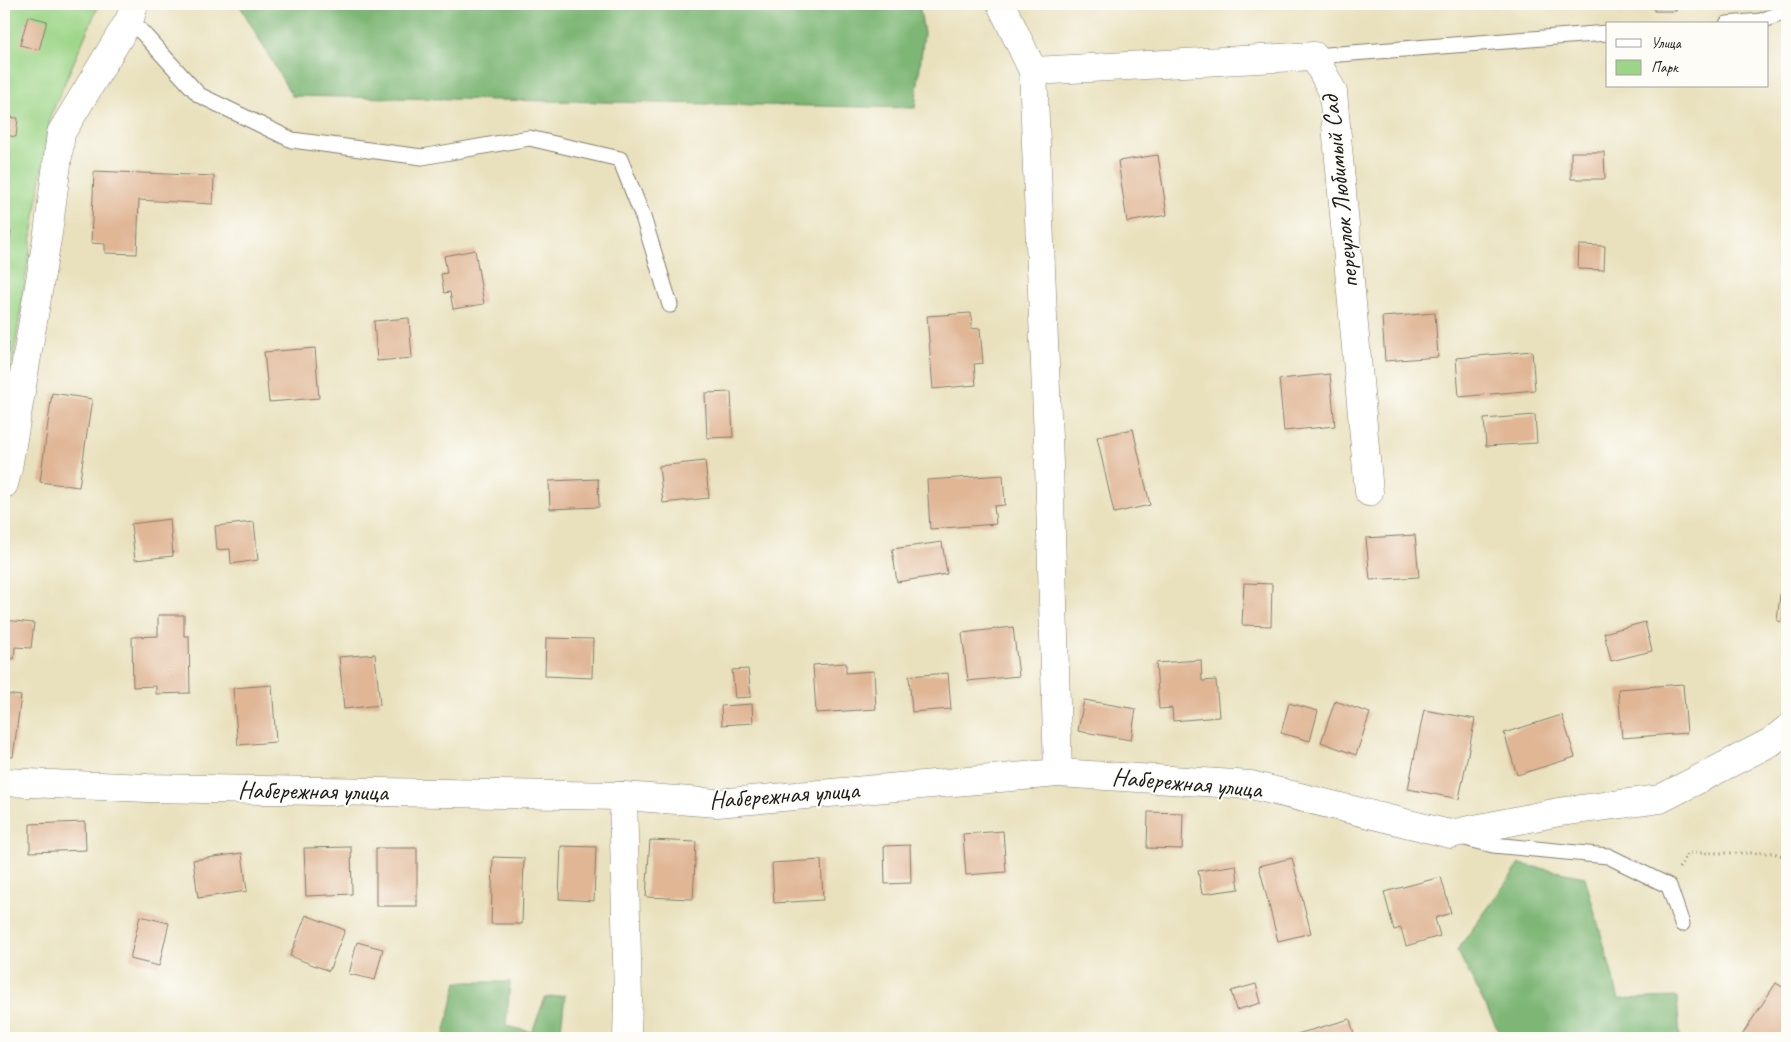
<svg xmlns="http://www.w3.org/2000/svg" width="1791" height="1042" viewBox="0 0 1791 1042" font-family="Caveat,sans-serif">
<style>
.green{fill:#9cd588;stroke:#5c7852}
.forest{fill:#7db674;stroke:#4c6948}
.building{fill:#e0b695}
.lines{fill:none;stroke-linecap:round;stroke-linejoin:round}
.lane-casing{stroke:#827e6d;stroke-width:17}
.street-casing{stroke:#827e6d;stroke-width:29}
.path{stroke:#827e6d;stroke-width:3;stroke-dasharray:1 4;stroke-linecap:butt}
.lane{stroke:#fff;stroke-width:15}
.street{stroke:#fff;stroke-width:28}
.labels{text-anchor:middle;dominant-baseline:central;stroke-width:4;stroke-linejoin:round;paint-order:stroke}
.street-label{font-size:25px;fill:#1c1c1c;stroke:#fdfcf7}
</style>
<rect width="100%" height="100%" fill="#fdfcf7"/>
<filter id="ink" filterUnits="userSpaceOnUse"><feTurbulence type="fractalNoise" baseFrequency=".02" numOctaves="2"/><feDisplacementMap in="SourceGraphic" scale="10" xChannelSelector="R" yChannelSelector="G"/><feConvolveMatrix kernelMatrix="1 2 1 2 8 2 1 2 1" color-interpolation-filters="sRGB"/></filter>
<filter id="wash" filterUnits="userSpaceOnUse"><feTurbulence type="fractalNoise" baseFrequency=".0096" numOctaves="4" result="noise"/><feDisplacementMap in="SourceGraphic" scale="20" xChannelSelector="R" yChannelSelector="G"/><feGaussianBlur stdDeviation="1.12" result="paint"/><feColorMatrix in="noise" values="0 0 0 0 0 0 0 0 0 0 0 0 0 0 0 0 0 1.4 0 .05"/><feComposite in="paint" operator="in"/></filter>
<g filter="url(#wash)">
<rect width="100%" height="100%" fill="#e9e1be"/>
<path class="green" d="M4 4H99L50 117 4 421Z"/>
<g class="forest">
<path d="M239 4H919L924 33 915 108 292 96Z"/>
<path d="M1520 864 1585 877 1619 999 1677 997 1680 1038H1502L1457 950Z"/>
<path d="M457 982H510L506 1026 532 1032 545 998 565 995 560 1038H443Z"/>
</g>
<g id="blocks">
<g class="building">
<rect x="1654" y="4" width="22" height="7"/>
<path d="M28 16 47 21 39 50 20 45Z"/>
<path d="M4 117 18 118 16 137 4 135Z"/>
<path d="M1571 152H1604L1605 179H1571Z"/>
<path d="M1158 155 1167 215 1127 222 1118 161Z"/>
<path d="M94 171 214 176 213 204 139 200 137 254 105 253V244L91 243Z"/>
<path d="M4 231 11 232 6 255H4Z"/>
<path d="M1579 245 1605 246 1604 270 1578 269Z"/>
<path d="M475 250 484 304 453 309 450 292 444 293 441 274 447 273 444 256Z"/>
<path d="M971 313 972 329 980 328 983 363 974 364 976 385 933 389 927 316Z"/>
<path d="M1435 313 1438 357 1385 361 1382 317Z"/>
<path d="M409 318 412 358 377 361 374 321Z"/>
<path d="M4 342 9 343 5 369H4Z"/>
<path d="M315 348 319 398 269 402 264 352Z"/>
<path d="M1532 351 1535 390 1459 397 1456 358Z"/>
<path d="M1330 374 1335 426 1284 431 1279 379Z"/>
<path d="M731 392 733 437 707 438 705 393Z"/>
<path d="M52 393 92 399 79 487 40 482Z"/>
<path d="M1535 415 1537 443 1486 446 1484 419Z"/>
<path d="M1133 429 1150 505 1114 513 1097 437Z"/>
<path d="M705 461 709 498 663 503 659 466Z"/>
<path d="M1003 475 1005 505 994 506 996 524 930 529 927 480Z"/>
<path d="M598 479 599 507 550 509 549 481Z"/>
<path d="M170 519 173 556 135 560 131 524Z"/>
<path d="M254 522 258 560 231 564 230 549 217 550 215 526Z"/>
<path d="M1415 535 1419 577 1370 580 1366 538Z"/>
<path d="M942 542 947 574 897 582 892 549Z"/>
<path d="M1784 559 1787 560V622L1777 621Z"/>
<path d="M1244 583 1272 584 1271 626 1242 625Z"/>
<path d="M158 615H184V636H189L190 693 156 694V686L133 687 132 637 158 636Z"/>
<path d="M4 620 34 623 31 648 15 647 14 659 4 658Z"/>
<path d="M1645 622 1652 651 1611 661 1604 633Z"/>
<path d="M1013 627 1019 676 968 681 962 633Z"/>
<path d="M546 638 593 639 592 678 545 676Z"/>
<path d="M375 654 380 705 344 709 339 657Z"/>
<path d="M1201 660 1202 681 1216 680 1219 717 1173 721 1172 708 1159 709 1156 663Z"/>
<path d="M846 663V673L874 671 876 709 816 713 813 665Z"/>
<path d="M748 669 751 697 735 698 732 670Z"/>
<path d="M948 673 951 709 912 712 909 676Z"/>
<path d="M1683 684 1687 733 1622 738 1618 689Z"/>
<path d="M272 685 276 742 238 745 233 688Z"/>
<path d="M4 694 21 696 13 757 4 756Z"/>
<path d="M1084 700 1136 709 1131 740 1078 731Z"/>
<path d="M1335 701 1370 713 1356 755 1321 742Z"/>
<path d="M1289 703 1318 711 1310 741 1281 733Z"/>
<path d="M752 704 753 723 722 725 721 706Z"/>
<path d="M1424 710 1475 719 1459 799 1408 789Z"/>
<path d="M1562 715 1575 757 1517 775 1504 733Z"/>
<path d="M1148 812 1183 813 1182 849 1147 848Z"/>
<path d="M85 822 86 850 30 852V824Z"/>
<path d="M1003 831 1006 872 966 875 963 834Z"/>
<path d="M650 840 696 842 693 899 646 897Z"/>
<path d="M910 845 911 883 885 884 884 846Z"/>
<path d="M561 846 596 847 594 901 559 899Z"/>
<path d="M351 847 352 894 306 896 304 848Z"/>
<rect x="376" y="848" width="41" height="58"/>
<path d="M242 853 247 891 198 898 193 860Z"/>
<path d="M493 857 524 858 522 924H491Z"/>
<path d="M1292 858 1311 933 1278 941 1259 866Z"/>
<path d="M821 860 823 900 774 903 772 863Z"/>
<path d="M1236 865 1239 889 1202 894 1198 871Z"/>
<path d="M1441 877 1451 913 1435 918 1440 936 1406 946 1401 928 1394 930 1384 892Z"/>
<path d="M306 915 345 930 329 971 290 956Z"/>
<path d="M140 916 169 923 159 966 130 959Z"/>
<path d="M357 942 383 949 375 980 349 974Z"/>
<path d="M1776 983 1787 990V1038H1740Z"/>
<path d="M1256 984 1261 1003 1236 1010 1231 991Z"/>
<path d="M1350 1019 1355 1038H1299L1297 1034Z"/>
</g>
</g>
</g>
<g filter="url(#ink)">
<use href="#blocks" fill-opacity="0" stroke="#827e6d" stroke-width="1"/>
<g class="lines">
<defs>
<g id="lane">
<path d="M130 19 199 95 292 140 422 157 529 138 620 159 643 217 670 305"/>
<path d="M1727 24 1761 21 1787 11"/>
<path d="M1314 56 1607 33"/>
<path d="M1461 837 1493 845 1608 856 1669 886 1682 924"/>
</g>
<g id="street">
<path d="M1001 4 1033 71 1049 464 1058 773"/>
<path d="M1033 71 1314 56 1333 92 1369 492"/>
<path d="M4 484 8 468 48 233 61 133 130 19 134 4"/>
<path d="M4 782 147 788 623 796 717 803 1058 773 1251 785 1450 834 1559 812 1660 799 1771 742 1787 729"/>
<path d="M623 796 628 999 627 1038"/>
</g>
</defs>
<use href="#lane" class="lane-casing"/>
<use href="#street" class="street-casing"/>
<path class="path" d="M1679 868 1688 853H1773L1787 857"/>
<use href="#lane" class="lane"/>
<use href="#street" class="street"/>
</g>
</g>
<g class="labels">
<g class="street-label">
<text transform="translate(1340 192) rotate(-96)">переулок Любимый Сад</text>
<text transform="translate(1187 783) rotate(5)">Набережная улица</text>
<text transform="translate(313 791) rotate(1)">Набережная улица</text>
<text transform="translate(784 795) rotate(-4)">Набережная улица</text>
</g>
</g>
<rect width="1791" height="1042" fill="none" stroke="#fdfcf7" stroke-width="20"/>
<rect x="1606" y="22" width="162" height="65" fill="#fdfcf7" stroke="#a3a29f"/>
<rect x="1616" y="39" width="25" height="8" fill="#ffffff" stroke="#a3a29f"/>
<text x="1651" y="48" font-size="15" fill="#1c1c1c">Улица</text>
<rect x="1616" y="60" width="25" height="15" fill="#9cd588" stroke="#a3a29f"/>
<text x="1651" y="72" font-size="15" fill="#1c1c1c">Парк</text>
</svg>
